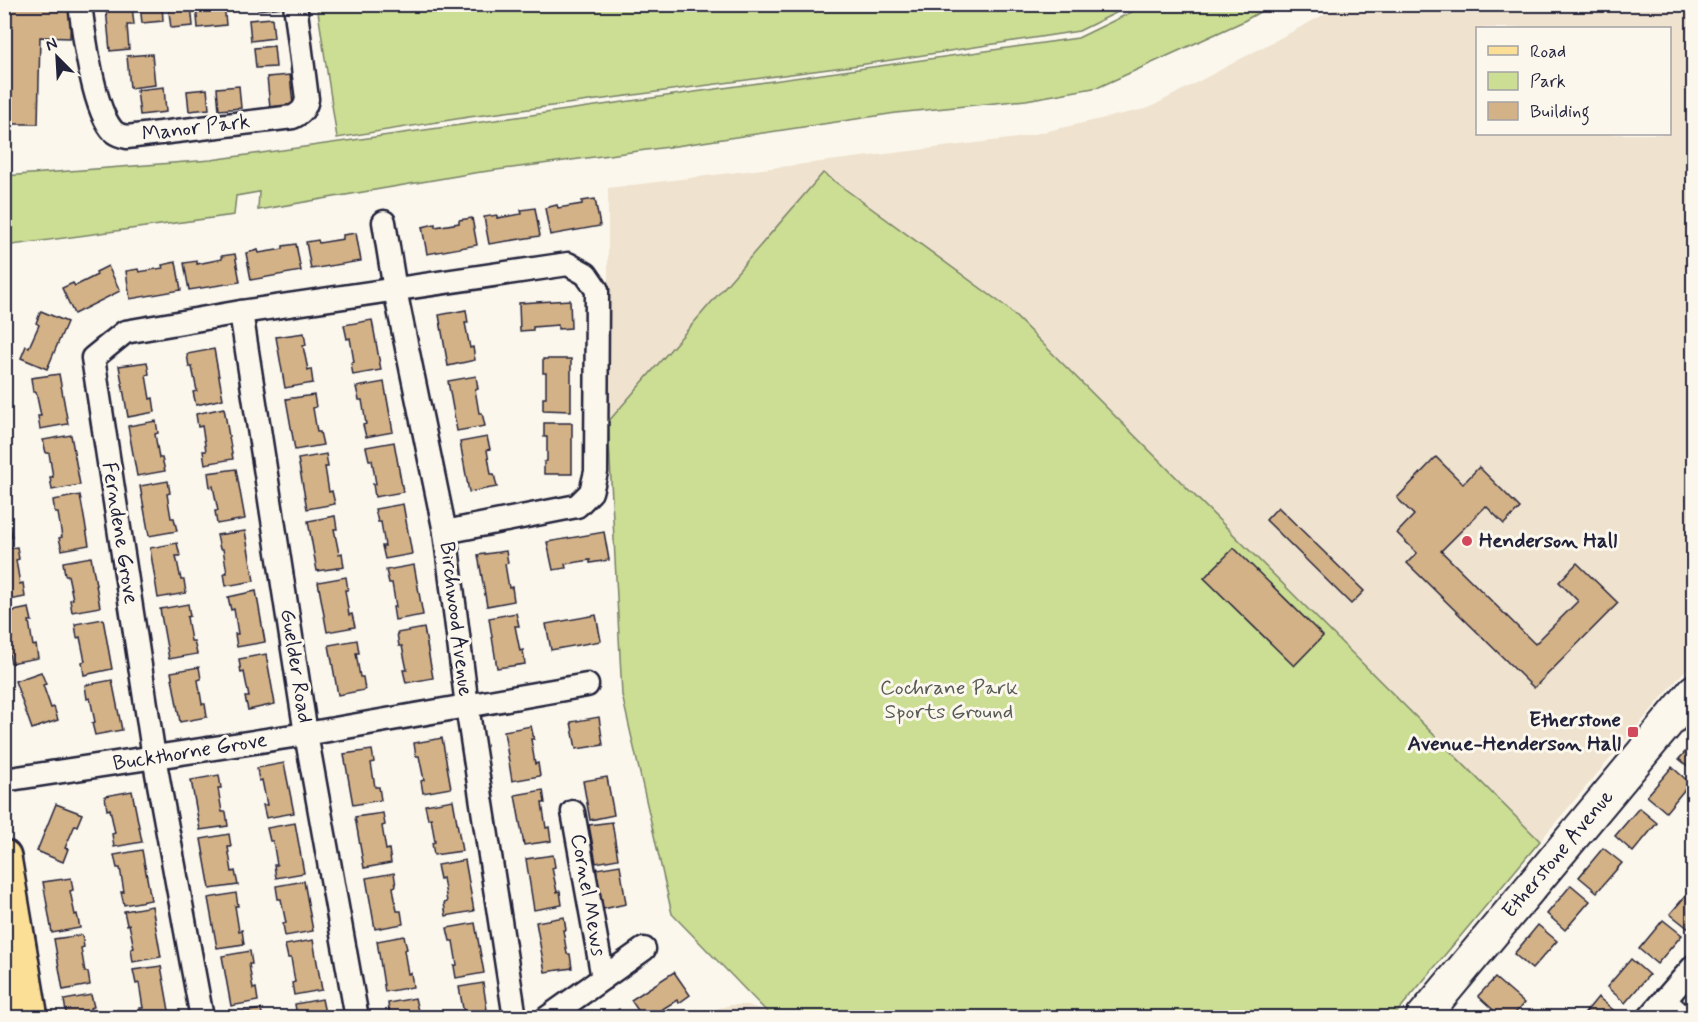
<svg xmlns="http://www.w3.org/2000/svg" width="1698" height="1022" viewBox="0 0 1698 1022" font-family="Mynerve,sans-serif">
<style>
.built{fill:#efe2ce;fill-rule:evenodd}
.green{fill:#ccde93;stroke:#778067;stroke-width:1.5}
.building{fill:#d4b287;stroke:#22223b;stroke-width:1.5}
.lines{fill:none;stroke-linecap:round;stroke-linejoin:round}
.street-casing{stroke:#22223b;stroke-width:27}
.secondary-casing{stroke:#22223b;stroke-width:36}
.primary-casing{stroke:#22223b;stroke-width:38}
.street{stroke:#fbf7ec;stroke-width:22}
.secondary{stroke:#fbf7ec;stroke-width:32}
.primary{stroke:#fbdf96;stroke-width:33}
.poi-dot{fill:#d1495b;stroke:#fbf7ec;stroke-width:2}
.labels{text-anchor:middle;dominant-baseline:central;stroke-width:6;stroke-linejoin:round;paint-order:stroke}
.street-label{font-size:21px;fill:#22223b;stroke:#fbf7ec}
.poi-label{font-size:21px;font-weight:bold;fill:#22223b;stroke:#fbf7ec;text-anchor:start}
.park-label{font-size:21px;fill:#555a55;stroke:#fbf7ec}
</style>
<rect width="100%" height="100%" fill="#fbf7ec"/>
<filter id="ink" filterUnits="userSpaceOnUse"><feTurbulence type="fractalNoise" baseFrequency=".0167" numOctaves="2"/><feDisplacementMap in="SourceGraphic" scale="12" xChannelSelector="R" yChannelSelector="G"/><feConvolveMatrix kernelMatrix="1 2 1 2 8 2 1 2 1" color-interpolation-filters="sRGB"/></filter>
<g filter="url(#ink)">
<g class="built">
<path d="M1342 5H1693V661L1540 841 1005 306 823 173 608 422V188L1017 138 1149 108ZM1478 28H1670V134H1478Z"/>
<path d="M731 1005H748L764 1011 772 1017 699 1018 709 1011Z"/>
</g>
<g class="green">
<path d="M317 5V4L1132 5 1079 31 859 65 469 117 337 138Z"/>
<path d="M1146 5H1272L1242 22 1099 87 1026 100 896 113 676 146 474 173 258 210 259 192 236 196 234 215 5 246V176L211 160 1078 38Z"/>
<path d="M823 173 1005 306 1540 841 1393 1017H772L672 914 622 695 608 422Z"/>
</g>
<g class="building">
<path d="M4 4H71L70 38 40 37 38 124H4Z"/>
<path d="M162 4 163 21 142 23 140 5Z"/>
<path d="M168 4H191L193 26 171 28Z"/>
<path d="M196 4H224L226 25 198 28Z"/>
<path d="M258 4H283L284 7 258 10Z"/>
<path d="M132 6 134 25H127L129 49 110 51 106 8Z"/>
<path d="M272 18 274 38 251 41 249 20Z"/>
<path d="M274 46 276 67 256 68 254 48Z"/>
<path d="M152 54 155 85 130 88 127 56Z"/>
<path d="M290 75 293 105 270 107 267 77Z"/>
<path d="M239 86 241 108 219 110 217 88Z"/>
<path d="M164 87 166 112 140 115 137 90Z"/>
<path d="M207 89 209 109 189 111 187 91Z"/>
<path d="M595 199 600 226 550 235 545 208 557 205 558 208 582 204V201Z"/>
<path d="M535 208 540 236 489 244 484 217 497 215V218L522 214 521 210Z"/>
<path d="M472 218 477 245 427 254 422 227 435 224V227L459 223V220Z"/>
<path d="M356 233 361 261 311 269 306 242 318 240 319 243 343 239V235Z"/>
<path d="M296 244 301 271 251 280 246 253 258 250 259 253 283 249V246Z"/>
<path d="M235 254 240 282 189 290 184 263 197 261V264L222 259 221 256Z"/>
<path d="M176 262 181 290 130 299 126 271 138 269 139 272 163 268 162 265Z"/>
<path d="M108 266 120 291 74 314 62 288 73 283 75 286 97 275 96 272Z"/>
<path d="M570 300 571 328 558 329V325L533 327V330L520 331 519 303Z"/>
<path d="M466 310 468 323H465L470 348 473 347 475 360 448 366 439 315Z"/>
<path d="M41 311 67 322 47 369 21 358 26 346 29 347 39 325 36 323Z"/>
<path d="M372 320 381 370 353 375 351 363 354 362 350 338 347 339 344 325Z"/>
<path d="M304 333 306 345 303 346 308 370 311 369 313 383 285 388 276 337Z"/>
<path d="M214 349 223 399 196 405 193 392 197 391 192 367H189L187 354Z"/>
<path d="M543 359H571V411L543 410V398H546V373H543Z"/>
<path d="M147 362 149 374 146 375 150 399 153 398 155 412 128 417 119 366Z"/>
<path d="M59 374 68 424 40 429 38 416H41L36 392H33L31 378Z"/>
<path d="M476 376 478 389H475L479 413H482L485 426 457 431 448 381Z"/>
<path d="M384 382 393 432 366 437 363 425 366 424 362 400H359L356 387Z"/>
<path d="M314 395 316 407 313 408 317 432H320L323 445 295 450 286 399Z"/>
<path d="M224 408 233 459 205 464 203 451H206L202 426 198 427 196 414Z"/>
<path d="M156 421 158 433 155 434 159 458H162L165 471 137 476 128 426Z"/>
<path d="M544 423H572V474H544V462L547 461V437H544Z"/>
<path d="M71 435 80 485 52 490 50 477H53L49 453H46L43 440Z"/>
<path d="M487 437 490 449 487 450 491 474H494L497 487 469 492 460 442Z"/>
<path d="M394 442 403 492 375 497 373 484H376L372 460H369L366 447Z"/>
<path d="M326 454 328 467H325L329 492 332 491 335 504 307 509 298 459Z"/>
<path d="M1436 457 1463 484 1479 467 1520 508 1504 524 1486 506 1441 551 1535 644 1578 601 1559 582 1577 563 1618 603 1534 688 1407 563 1417 553 1397 533 1414 515 1397 498Z"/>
<path d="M236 469 245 519 217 524 215 511H218L213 486 210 487 208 473Z"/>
<path d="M168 481 170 493 167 494 171 518H174L177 531 149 536 140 486Z"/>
<path d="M80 495 89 545 62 550 59 538 62 537 58 513H55L53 500Z"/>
<path d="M403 504 412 554 385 559 382 546H385L381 522H378L375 509Z"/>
<path d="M1278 507 1364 591 1351 604 1266 520Z"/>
<path d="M4 515 6 524H9L12 537 4 539Z"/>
<path d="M335 516 337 529H334L339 554 342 553 344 567 317 571 308 521Z"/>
<path d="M245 531 254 581 226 586 224 573H227L223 549H220L217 535Z"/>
<path d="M604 532 609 560 590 563V560L565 564 566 568 553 570 547 542Z"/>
<path d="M177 543 180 556H176L181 580H184L186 593 158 598 150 548Z"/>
<path d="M17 547 19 559 16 560 20 584 23 583 25 597 4 601V549Z"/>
<path d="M1234 548 1323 636 1294 666 1204 578Z"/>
<path d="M506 551 508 563 505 564 509 588 512 587 514 601 487 606 478 555Z"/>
<path d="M91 557 100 607 72 612 70 600 73 599 68 575H65L63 562Z"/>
<path d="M414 565 423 615 395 620 393 607H396L392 583H389L386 570Z"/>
<path d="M346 577 348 590H345L349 615 352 614 355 627 327 632 318 582Z"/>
<path d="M256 591 265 642 237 647 235 634H238L234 609 231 610 228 597Z"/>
<path d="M188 604 190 616 187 617 191 641H194L197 654 169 659 160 609Z"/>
<path d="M29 608 32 621H29L33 646 36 645 38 658 11 663 4 629V613Z"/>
<path d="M516 613 519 626H515L520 651 523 650 525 664 497 668 489 618Z"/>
<path d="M596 615 601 641 551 650 546 624Z"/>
<path d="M103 619 112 669 84 675 82 662 85 661 80 637 77 638 75 624Z"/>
<path d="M424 628 433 678 406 683 403 670H407L402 646H399L397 633Z"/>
<path d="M357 640 359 653H356L360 677H363L365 690 338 695 329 645Z"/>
<path d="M266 654 275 704 248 710 245 697H249L244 672 241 673 239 659Z"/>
<path d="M199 667 201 679 198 680 202 704H205L207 717 180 722 171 672Z"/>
<path d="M41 672 46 684 43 685 51 708 54 707 58 720 32 729 15 681Z"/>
<path d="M112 680 122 730 95 735 92 723 95 722 90 698 87 699 85 685Z"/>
<path d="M599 717 603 745 576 749 571 722Z"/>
<path d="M531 726 534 739H531L535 764 538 763 540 776 512 781 504 731Z"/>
<path d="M442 738 451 788 423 793 421 781 424 780 419 756H416L414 743Z"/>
<path d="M1694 742V771L1679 759Z"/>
<path d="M372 750 374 762 371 763 375 787H379L381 800 353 805 344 754Z"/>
<path d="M284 763 294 813 266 818 263 805H267L262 780 259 781 257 768Z"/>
<path d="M1672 767 1690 783 1666 812 1647 796Z"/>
<path d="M219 775 221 788H218L222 812H226L228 826 200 830 191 780Z"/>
<path d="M607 777 614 815 590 820 583 781Z"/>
<path d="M543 790 545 803H542L546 828 549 827 551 841 524 845 515 795Z"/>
<path d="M132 791 142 842 114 847 112 834 115 833 110 809 107 810 105 796Z"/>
<path d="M453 800 462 851 434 855 432 843 435 842 431 818 428 819 425 805Z"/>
<path d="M56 804 82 814 77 826 75 825 65 848 68 849 63 862 37 851Z"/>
<path d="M1639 808 1657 823 1633 852 1615 836Z"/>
<path d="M383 813 385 825 382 826 386 850 389 849 391 863 364 868 355 817Z"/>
<path d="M612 822 618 859 596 863 589 825Z"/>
<path d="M295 823 304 873 276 878 274 865H277L273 841H270L267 828Z"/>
<path d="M229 834 231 847H228L232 872 235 871 238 885 210 889 201 839Z"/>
<path d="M1603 848 1622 863 1597 892 1579 877Z"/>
<path d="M142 850 151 900 124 905 121 892H124L120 868H117L114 855Z"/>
<path d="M553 855 555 867 552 868 557 892 560 891 562 905 534 910 526 859Z"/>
<path d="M465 860 474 911 446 916 444 903 447 902 443 878 440 879 437 865Z"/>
<path d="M620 865 626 904 603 909 596 869Z"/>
<path d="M394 873 396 886 393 887 397 911H401L403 924 375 929 366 878Z"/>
<path d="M71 878 73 890 70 891 75 915 77 914 80 928 52 933 43 882Z"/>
<path d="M304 881 313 931 285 936 283 924 286 923 281 899H278L276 886Z"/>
<path d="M1571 885 1590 901 1565 930 1547 914Z"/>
<path d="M1694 886V924L1689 929 1670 914Z"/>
<path d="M236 893 238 906H235L239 931 242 930 244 944 217 948 208 898Z"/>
<path d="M152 906 161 957 133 962 131 949 134 948 129 924 127 925 124 911Z"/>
<path d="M564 917 566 930H563L567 954H570L572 968 545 972 536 922Z"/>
<path d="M1663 920 1682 935 1657 964 1639 949Z"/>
<path d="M475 923 484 973 456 978 454 966 457 965 453 941H450L447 928Z"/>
<path d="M1538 925 1557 941 1532 969 1514 954Z"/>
<path d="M82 935 84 947 81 948 85 972H88L90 985 63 990 54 939Z"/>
<path d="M404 936 407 949 404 950 408 974 411 973 413 987 385 992 377 941Z"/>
<path d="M313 940 322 990 294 995 292 983 295 982 291 958H288L285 945Z"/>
<path d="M250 951 252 964H249L253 989 256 988 258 1001 231 1006 222 956Z"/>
<path d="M1631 959 1649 975 1625 1003 1607 987Z"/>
<path d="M161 966 170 1016 142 1018 140 1008H143L139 983 136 984 133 970Z"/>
<path d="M674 972 690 995 679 1003 677 1000 656 1013 658 1016 656 1018H643L631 1000Z"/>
<path d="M1495 978 1524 1003 1511 1018H1502L1478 996Z"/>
<path d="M483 983 487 1010 464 1014 459 987Z"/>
<path d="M91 995 94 1007 90 1008 92 1018H67L64 1000Z"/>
<path d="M1598 997 1617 1013 1613 1018H1581Z"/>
<path d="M415 998 418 1011H414L416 1018H390L388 1003Z"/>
<path d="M322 999 326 1018 297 1017 295 1004Z"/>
<path d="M261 1009 263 1018H234L233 1014Z"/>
<path d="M619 1009 624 1018H605Z"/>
</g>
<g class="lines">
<defs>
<g id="street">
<path d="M80 4C84 35 93 111 114 132 118 135 122 136 127 137L293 117C301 113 305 109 307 99L295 4"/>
<path d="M384 222 395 290 445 532 467 706 515 1018"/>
<path d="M241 312 306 734 357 1018"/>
<path d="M4 780 306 734 587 685"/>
<path d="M573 812 603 978"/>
<path d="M1664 1000 1684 1018"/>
<path d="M202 1018 154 757 93 358 125 332 241 312 568 264 586 274 597 290 596 472 591 492 577 506 445 532"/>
<path d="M547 1018 644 949"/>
<path d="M1649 1018 1694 966"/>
</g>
<path id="secondary" d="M1422 1018 1694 691"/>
<g id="primary">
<path d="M4 857 31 1018"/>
<path d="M4 1002 7 1018"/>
</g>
</defs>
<use href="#street" class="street-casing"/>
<use href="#secondary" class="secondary-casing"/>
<use href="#primary" class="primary-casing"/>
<use href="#street" class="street"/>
<use href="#secondary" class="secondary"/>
<use href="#primary" class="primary"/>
</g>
</g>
<g class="poi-dot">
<circle cx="1467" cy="541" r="6"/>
<rect x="1627" y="726" width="12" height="12" rx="3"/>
</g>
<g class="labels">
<g class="street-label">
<text transform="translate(196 128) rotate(-7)">Manor Park</text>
<text transform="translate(120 533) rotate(81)">Ferndene Grove</text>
<text transform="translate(456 619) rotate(83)">Birchwood Avenue</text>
<text transform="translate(296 666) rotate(81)">Guelder Road</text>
<text transform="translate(190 752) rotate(-9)">Buckthorne Grove</text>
<text transform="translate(1558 854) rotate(-50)">Etherstone Avenue</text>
<text transform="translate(588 895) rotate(80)">Cornel Mews</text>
</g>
<g class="poi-label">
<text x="1479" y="541">Henderson Hall</text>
<text x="1621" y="720" text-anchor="end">Etherstone<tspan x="1621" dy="24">Avenue-Henderson Hall</tspan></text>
</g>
<g class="park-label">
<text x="949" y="688">Cochrane Park<tspan x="949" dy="24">Sports Ground</tspan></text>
</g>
</g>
<rect width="1698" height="1022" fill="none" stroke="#fbf7ec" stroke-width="24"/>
<rect x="12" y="12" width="1674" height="998" fill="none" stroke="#22223b" stroke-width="2" filter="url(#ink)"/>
<rect x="1476" y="27" width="195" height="108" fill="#fbf7ec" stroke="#a4a2a5" stroke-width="1.5"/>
<rect x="1488" y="46" width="30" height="9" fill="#fbdf96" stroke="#a4a2a5" stroke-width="1.5"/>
<text x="1530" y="57" font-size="18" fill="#22223b">Road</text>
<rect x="1488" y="72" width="30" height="18" fill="#ccde93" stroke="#a4a2a5" stroke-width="1.5"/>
<text x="1530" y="87" font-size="18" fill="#22223b">Park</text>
<rect x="1488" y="102" width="30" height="18" fill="#d4b287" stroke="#a4a2a5" stroke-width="1.5"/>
<text x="1530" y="117" font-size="18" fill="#22223b">Building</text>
<g transform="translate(57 57) rotate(336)" stroke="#fbf7ec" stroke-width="4.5" paint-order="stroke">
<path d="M0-4.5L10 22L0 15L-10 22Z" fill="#22223b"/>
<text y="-9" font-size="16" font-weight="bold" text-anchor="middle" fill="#22223b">N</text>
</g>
</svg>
